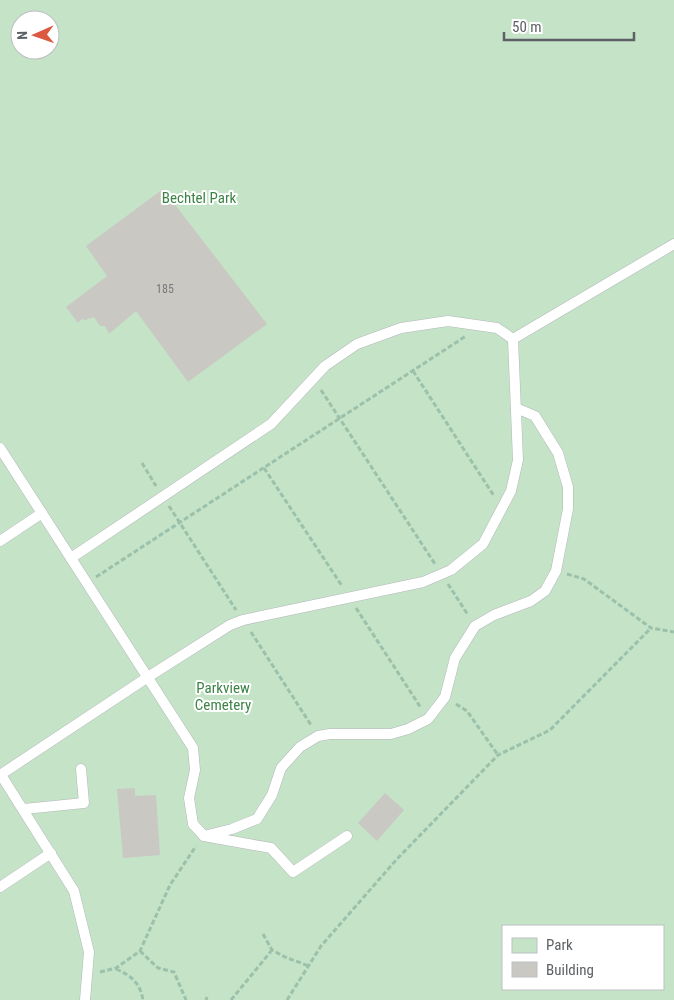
<svg xmlns="http://www.w3.org/2000/svg" width="674" height="1000" viewBox="0 0 674 1000" font-family="'Roboto Condensed',sans-serif">
<style>
.green{fill:#c4e3c7;fill-rule:evenodd}
.building{fill:#cac8c2}
.lines{fill:none;stroke-linecap:round;stroke-linejoin:round}
.lane-casing{stroke:#b5b7bb;stroke-width:11}
.path{stroke:#9cc1ab;stroke-width:3;stroke-dasharray:5 2.5;stroke-linecap:butt}
.lane{stroke:#fff;stroke-width:10}
.labels{text-anchor:middle;dominant-baseline:central;stroke-width:4;stroke-linejoin:round;paint-order:stroke}
.number-label{font-size:12px;fill:#787a7c}
.park-label{font-size:15px;fill:#3d8347;stroke:#fff}
</style>
<rect width="100%" height="100%" fill="#eeede5"/>
<path class="green" d="M0 0H674V1000H0ZM20 20H50V50H20ZM503 926H663V989H503Z"/>
<g class="building">
<path d="M163 189 267 324 188 382 136 311 109 334 105 326H100L94 317 85 320 82 319 78 323 66 307 107 276 86 246Z"/>
<path d="M135 788V796L156 795 160 855 123 858 117 789Z"/>
<path d="M385 793 404 810 377 841 358 823Z"/>
</g>
<g class="lines">
<defs>
<g id="lane">
<path d="M513 339 674 244"/>
<path d="M0 448 193 748 195 770 189 798 193 824 204 836 271 848 293 872 347 836"/>
<path d="M0 541 42 513"/>
<path d="M71 558 271 424 325 366 357 344 401 328 448 321 497 328 513 339"/>
<path d="M0 775 148 677 230 625 243 620 423 582 451 570 483 544 511 491 518 460 513 339"/>
<path d="M1 775 74 891 89 952 85 1000"/>
<path d="M24 809 84 803 81 769"/>
<path d="M204 836 232 829 257 819 272 795 281 768 300 747 318 736 330 734H391L408 729 428 719 445 697 455 658 475 626 494 615 531 601 545 591 556 571 568 509V487L558 453 535 416 516 408"/>
<path d="M0 887 51 853"/>
</g>
</defs>
<use href="#lane" class="lane-casing"/>
<g class="path">
<path d="M413 371 494 496"/>
<path d="M321 390 435 564"/>
<path d="M142 463 156 486"/>
<path d="M264 468 342 586"/>
<path d="M169 506 236 610"/>
<path d="M567 574 584 579 651 628 674 632"/>
<path d="M96 577 466 336"/>
<path d="M448 584 468 615"/>
<path d="M356 608 421 708"/>
<path d="M251 632 311 725"/>
<path d="M456 704 467 711 498 755"/>
<path d="M263 934 272 950 285 957 309 966"/>
<path d="M140 951 158 968 174 972 186 1000"/>
<path d="M116 969C132 976 140 983 143 1000"/>
<path d="M100 972 116 968 140 951 170 885 196 846"/>
<path d="M206 1000 207 997"/>
<path d="M231 1000 272 950"/>
<path d="M287 1000 321 946 397 859 498 755 550 730 651 628"/>
</g>
<use href="#lane" class="lane"/>
</g>
<g class="labels">
<g class="number-label">
<text x="165" y="289">185</text>
</g>
<g class="park-label">
<text x="199" y="198">Bechtel Park</text>
<text x="223" y="688">Parkview<tspan x="223" dy="17">Cemetery</tspan></text>
</g>
</g>
<rect x="502" y="925" width="162" height="65" fill="#ffffff" stroke="#bebfc1"/>
<rect x="512" y="938" width="25" height="15" fill="#c4e3c7" stroke="#bebfc1"/>
<text x="546" y="950" font-size="15" fill="#5d6064">Park</text>
<rect x="512" y="962" width="25" height="15" fill="#cac8c2" stroke="#bebfc1"/>
<text x="546" y="975" font-size="15" fill="#5d6064">Building</text>
<g transform="translate(35 35) rotate(268)"><circle r="24" fill="#ffffff" stroke="#bebfc1"/>
<path d="M0-4L9 19L0 12L-9 19Z" fill="#da5940"/>
<text y="-8" font-size="14" font-weight="bold" text-anchor="middle" fill="#5d6064">N</text>
</g>
<path d="M504 32v8h130v-8" fill="none" stroke="#5d6064" stroke-width="2.5"/>
<text x="512" y="32" font-size="15" fill="#5d6064" stroke="#ffffff" stroke-width="4" paint-order="stroke">50 m</text>
</svg>
